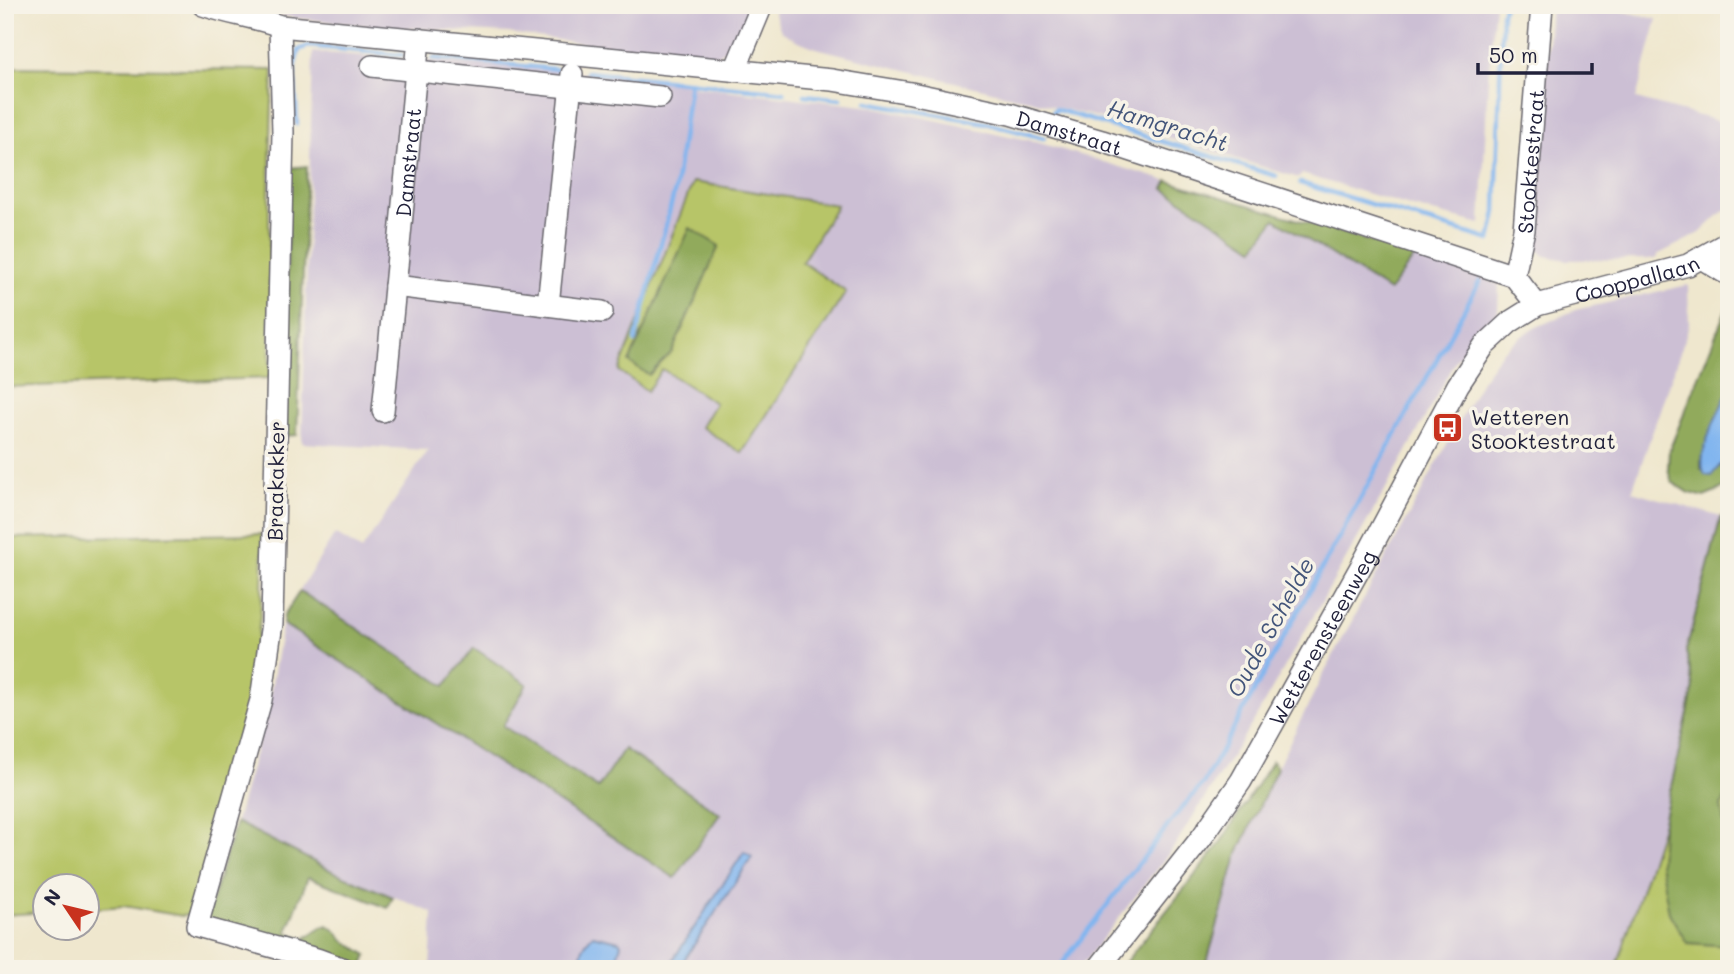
<svg xmlns="http://www.w3.org/2000/svg" width="1734" height="974" viewBox="0 0 1734 974" font-family="Mali,sans-serif">
<style>
.industrial{fill:#ccbfd4}
.green{fill:#b7c567;stroke:#6c7451;stroke-width:2}
.forest{fill:#91aa5c;stroke:#5a664c;stroke-width:2}
.water{fill:#81b5ef;stroke:#526c95;stroke-width:2}
.lines{fill:none;stroke-linecap:round;stroke-linejoin:round}
.stream{stroke:#81b5ef;stroke-width:4.5}
.minor-casing{stroke:#6a676e;stroke-width:24}
.minor{stroke:#fff;stroke-width:21}
.labels{text-anchor:middle;dominant-baseline:central;stroke-width:7;stroke-linejoin:round;paint-order:stroke}
.street-label{font-size:21px;fill:#22223b;stroke:#f7f3e8}
.poi-label{font-size:21px;fill:#22223b;stroke:#f7f3e8;text-anchor:start}
.water-label{font-size:23px;font-style:italic;fill:#43557a;stroke:#f7f3e8}
</style>
<rect width="100%" height="100%" fill="#f7f3e8"/>
<filter id="ink" filterUnits="userSpaceOnUse"><feTurbulence type="fractalNoise" baseFrequency=".0143" numOctaves="2"/><feDisplacementMap in="SourceGraphic" scale="14" xChannelSelector="R" yChannelSelector="G"/><feConvolveMatrix kernelMatrix="1 2 1 2 8 2 1 2 1" color-interpolation-filters="sRGB"/></filter>
<filter id="wash" filterUnits="userSpaceOnUse"><feTurbulence type="fractalNoise" baseFrequency=".00686" numOctaves="4" result="noise"/><feDisplacementMap in="SourceGraphic" scale="28" xChannelSelector="R" yChannelSelector="G"/><feGaussianBlur stdDeviation="1.57" result="paint"/><feColorMatrix in="noise" values="0 0 0 0 0 0 0 0 0 0 0 0 0 0 0 0 0 1.4 0 .05"/><feComposite in="paint" operator="in"/></filter>
<g filter="url(#wash)">
<rect width="100%" height="100%" fill="#efe7ce"/>
<g class="industrial">
<path d="M226 5H752L737 40 718 55 675 56 508 33 380 27 296 18Z"/>
<path d="M775 5H1495L1488 79 1481 224 1413 207 1302 174 1299 178 1118 122 816 48 796 40 781 31 774 14Z"/>
<path d="M1551 5H1617V10L1657 19 1636 99 1729 124V209L1721 213 1700 233 1657 255 1656 259 1567 260 1545 256 1536 248 1537 191Z"/>
<path d="M313 52 661 79 697 87 873 107 1033 141 1475 273 1499 285 1498 312 1455 361 1405 455 1255 719 1173 848 1079 969H430L433 913 332 871 236 822 269 701 284 615 335 534 362 550 428 450 302 443Z"/>
<path d="M1688 285 1689 326 1632 491 1721 517 1686 651 1694 687 1662 826 1616 969H1205L1238 853 1277 768 1325 671 1481 381 1503 351 1530 330 1575 310Z"/>
</g>
<g class="green">
<path d="M5 67 273 70 269 200 270 378 5 387Z"/>
<path d="M693 182 837 205 802 262 846 292 742 453 701 427 715 403 662 369 647 391 619 371Z"/>
<path d="M1729 516V969H1616L1662 826 1694 687 1686 651 1721 517Z"/>
<path d="M262 534C269 664 225 790 191 914L182 916 124 906 88 909V886H46L45 912 5 915V538Z"/>
</g>
<g class="forest">
<path d="M307 166 297 435 284 436 289 168Z"/>
<path d="M1168 181 1416 255 1389 291 1275 219 1254 248 1164 189Z"/>
<path d="M690 228 719 246 672 352 649 375 629 362Z"/>
<path d="M1729 302V390L1715 420 1701 462V470L1722 466 1729 455V483L1716 492 1704 497 1687 492 1672 482 1668 469 1669 451Z"/>
<path d="M1729 516V792L1721 806 1729 847V946L1687 943 1669 913 1660 863 1662 826 1694 687 1686 651 1721 517Z"/>
<path d="M300 591 445 686 474 648 527 684 503 726 598 788 624 749 720 814 675 878 283 624 284 615Z"/>
<path d="M1272 761 1277 768 1238 853 1205 969H1120L1219 845Z"/>
<path d="M236 822 332 871 393 897 388 908 308 877 287 932 304 939 322 927 328 925 337 932 343 940 367 955 362 969 329 957 205 923Z"/>
</g>
<g class="water">
<path d="M1729 390V455L1711 476 1705 475C1694 457 1720 409 1729 390Z"/>
<path d="M744 852 752 857 678 969H667Z"/>
<path d="M593 935 619 941 621 944 617 957 609 969H586C575 958 584 944 593 935Z"/>
</g>
<g class="lines">
<g class="stream">
<path d="M433 58 556 69"/>
<path d="M587 72 784 92"/>
<path d="M805 95 841 99"/>
<path d="M867 102 986 123 1044 138"/>
<path d="M1053 113 1055 109 1276 176"/>
<path d="M297 124 294 67 299 50 308 46 402 55"/>
<path d="M1300 183 1490 240 1496 212 1502 14 1504 5"/>
<path d="M635 342 675 190 690 82"/>
<path d="M1058 969 1180 810 1203 784 1480 281"/>
</g>
</g>
</g>
<g filter="url(#ink)">
<g class="lines">
<defs>
<g id="minor">
<path id="s1" d="M203 5C229 14 255 17 280 26L832 80 911 93 1010 114 1102 141 1514 276 1537 305"/>
<path d="M280 26 283 132 272 623 261 700 197 926 317 959 344 969"/>
<path d="M372 66 660 97"/>
<path d="M735 70 762 5"/>
<path d="M1703 259 1724 272H1729"/>
<path id="s2" d="M1514 276 1524 230 1542 5"/>
<path d="M395 286 602 312"/>
<path d="M548 305 572 74"/>
<path id="s3" d="M383 411 419 39"/>
<path id="s4" d="M1098 969 1202 837 1241 781 1364 561 1458 385 1484 346 1510 322 1537 305 1688 265 1729 242"/>
</g>
</defs>
<use href="#minor" class="minor-casing"/>
<use href="#minor" class="minor"/>
</g>
</g>
<defs>
<symbol id="bus-square" viewBox="-11 -11 22 22"><rect x="-9" y="-9" width="18" height="18" rx="4" fill="#c8321e" stroke="#f7f3e8"/><path d="M-5-6H5V4H4V6H2V4H-2V6H-4V4H-5ZM-3.5-4V0h7V-4ZM-3.5 1.2v1.5H-2V1.2ZM2 1.2v1.5H3.5V1.2Z" fill="#fff"/></symbol>
</defs>
<g fill-rule="evenodd">
<use href="#bus-square" x="1430" y="410" width="35" height="35"/>
</g>
<g class="labels">
<g class="street-label">
<text stroke="none"><textPath href="#s1" startOffset="878">Damstraat</textPath></text>
<text stroke="none"><textPath href="#s3" startOffset="250">Damstraat</textPath></text>
<text stroke="none"><textPath href="#s2" startOffset="116">Stooktestraat</textPath></text>
<text stroke="none"><textPath href="#s4" startOffset="905">Cooppallaan</textPath></text>
<text transform="translate(275 481) rotate(-89)">Braakakker</text>
<text stroke="none"><textPath href="#s4" startOffset="401">Wetterensteenweg</textPath></text>
</g>
<g class="poi-label">
<text x="1471" y="416">Wetteren<tspan x="1471" dy="24">Stooktestraat</tspan></text>
</g>
<g class="water-label">
<text transform="translate(1168 125) rotate(17)">Hamgracht</text>
<text transform="translate(1270 627) rotate(-61)">Oude Schelde</text>
</g>
</g>
<rect width="1734" height="974" fill="none" stroke="#f7f3e8" stroke-width="28"/>
<g transform="translate(66 907) rotate(305)"><circle r="33" fill="#f7f3e8" stroke="#a29fa3" stroke-width="2"/>
<path d="M0-5L12 26L0 18L-12 26Z" fill="#c8321e"/>
<text y="-10" font-size="19" font-weight="bold" text-anchor="middle" fill="#22223b">N</text>
</g>
<path d="M1478 63v10h114v-10" fill="none" stroke="#22223b" stroke-width="3.5"/>
<text x="1489" y="63" font-size="21" fill="#22223b" stroke="#f7f3e8" stroke-width="5" paint-order="stroke">50 m</text>
</svg>
